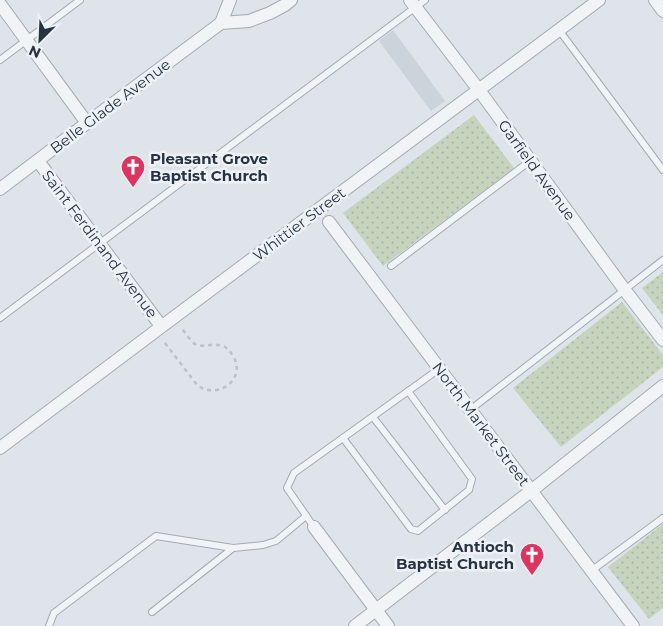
<svg xmlns="http://www.w3.org/2000/svg" width="663" height="626" viewBox="0 0 663 626" font-family="Montserrat,sans-serif">
<style>
.built{fill:#ccd3db}
.green{fill:url(#green-dots)}
.lines{fill:none;stroke-linecap:round;stroke-linejoin:round}
.service-casing{stroke:#a3abb4;stroke-width:8}
.minor-casing{stroke:#a3abb4;stroke-width:14}
.path{stroke:#bcc2c8;stroke-width:2.5;stroke-dasharray:4 4;stroke-linecap:butt}
.service{stroke:#f1f4f7;stroke-width:6}
.minor{stroke:#f1f4f7;stroke-width:12}
.labels{text-anchor:middle;dominant-baseline:central;stroke-width:5;stroke-linejoin:round;paint-order:stroke}
.street-label{font-size:15px;fill:#263342;stroke:#eef2f7}
.poi-label{font-size:15px;font-weight:bold;fill:#263342;stroke:#eef2f7;text-anchor:start}
</style>
<defs>
<pattern id="green-dots" width="8" height="8" patternUnits="userSpaceOnUse" patternTransform="scale(1.25)"><rect width="8" height="8" fill="#c6d4be"/><path d="M2 2h.1M6 6h.1" fill="none" stroke="#aab6a4" stroke-width="1.8" stroke-linecap="round"/></pattern>
</defs>
<rect width="100%" height="100%" fill="#dee4e9"/>
<path class="built" d="M393 30 445 101 431 111 379 41Z"/>
<g class="green">
<path d="M474 115 514 168 383 266 343 213Z"/>
<path d="M663 272V315L642 288Z"/>
<path d="M622 302 663 355V367L561 447 513 388Z"/>
<path d="M663 524V608L649 619 608 567Z"/>
</g>
<g class="lines">
<defs>
<g id="service">
<path d="M559 30 663 170"/>
<path d="M0 60 80 0"/>
<path d="M391 266 530 161"/>
<path d="M0 318 425 0"/>
<path d="M470 410 663 260"/>
<path d="M373 417 445 510"/>
<path d="M343 438 411 529 418 531 469 490 472 479 408 391"/>
<path d="M314 527 287 488 294 473 439 369"/>
<path d="M591 571 663 518"/>
<path d="M152 612 233 548 263 545 276 541 306 516"/>
<path d="M49 626 54 613 156 536 233 548"/>
</g>
<g id="minor">
<path d="M410 0 479 90 624 289 663 340"/>
<path d="M655 0 663 11"/>
<path d="M0 4 87 123"/>
<path d="M221 23 230 0"/>
<path d="M38 161 161 326"/>
<path d="M0 189 87 123 221 23 249 21 270 13 285 5 291 0"/>
<path d="M329 222 633 626"/>
<path d="M0 448 173 318 599 0"/>
<path d="M314 527 388 626"/>
<path d="M355 626 531 491 663 386"/>
</g>
</defs>
<use href="#service" class="service-casing"/>
<use href="#minor" class="minor-casing"/>
<path class="path" d="M165 343 197 385C219 401 247 378 233 356 222 336 206 350 195 344 190 341 186 333 182 329"/>
<use href="#service" class="service"/>
<use href="#minor" class="minor"/>
</g>
<defs>
<symbol id="church-pin" viewBox="-11 -11 22 30"><path d="M0 17L-7.5 6A9.5 9.5 0 1 1 7.5 6Z" fill="#db3661" stroke="#eef2f7"/><path d="M-1.2-6h2.4v3.5h3.3v2.4h-3.3V6h-2.4V-.1h-3.3v-2.4h3.3Z" fill="#fff"/></symbol>
</defs>
<g fill-rule="evenodd">
<use href="#church-pin" x="119" y="153" width="28" height="38"/>
<use href="#church-pin" x="518" y="541" width="28" height="38"/>
</g>
<g class="labels">
<g class="street-label">
<text transform="translate(110 106) rotate(-37)">Belle Glade Avenue</text>
<text transform="translate(537 170) rotate(54)">Garfield Avenue</text>
<text transform="translate(299 224) rotate(-37)">Whittier Street</text>
<text transform="translate(100 244) rotate(53)">Saint Ferdinand Avenue</text>
<text transform="translate(481 424) rotate(53)">North Market Street</text>
</g>
<g class="poi-label">
<text x="150" y="158">Pleasant Grove<tspan x="150" dy="17">Baptist Church</tspan></text>
<text x="514" y="546" text-anchor="end">Antioch<tspan x="514" dy="17">Baptist Church</tspan></text>
</g>
</g>
<g transform="translate(40 40) rotate(204)" stroke="#eef2f7" stroke-width="4" paint-order="stroke">
<path d="M0-4L9 19L0 12L-9 19Z" fill="#263342"/>
<text y="-8" font-size="14" font-weight="bold" text-anchor="middle" fill="#263342">N</text>
</g>
</svg>
